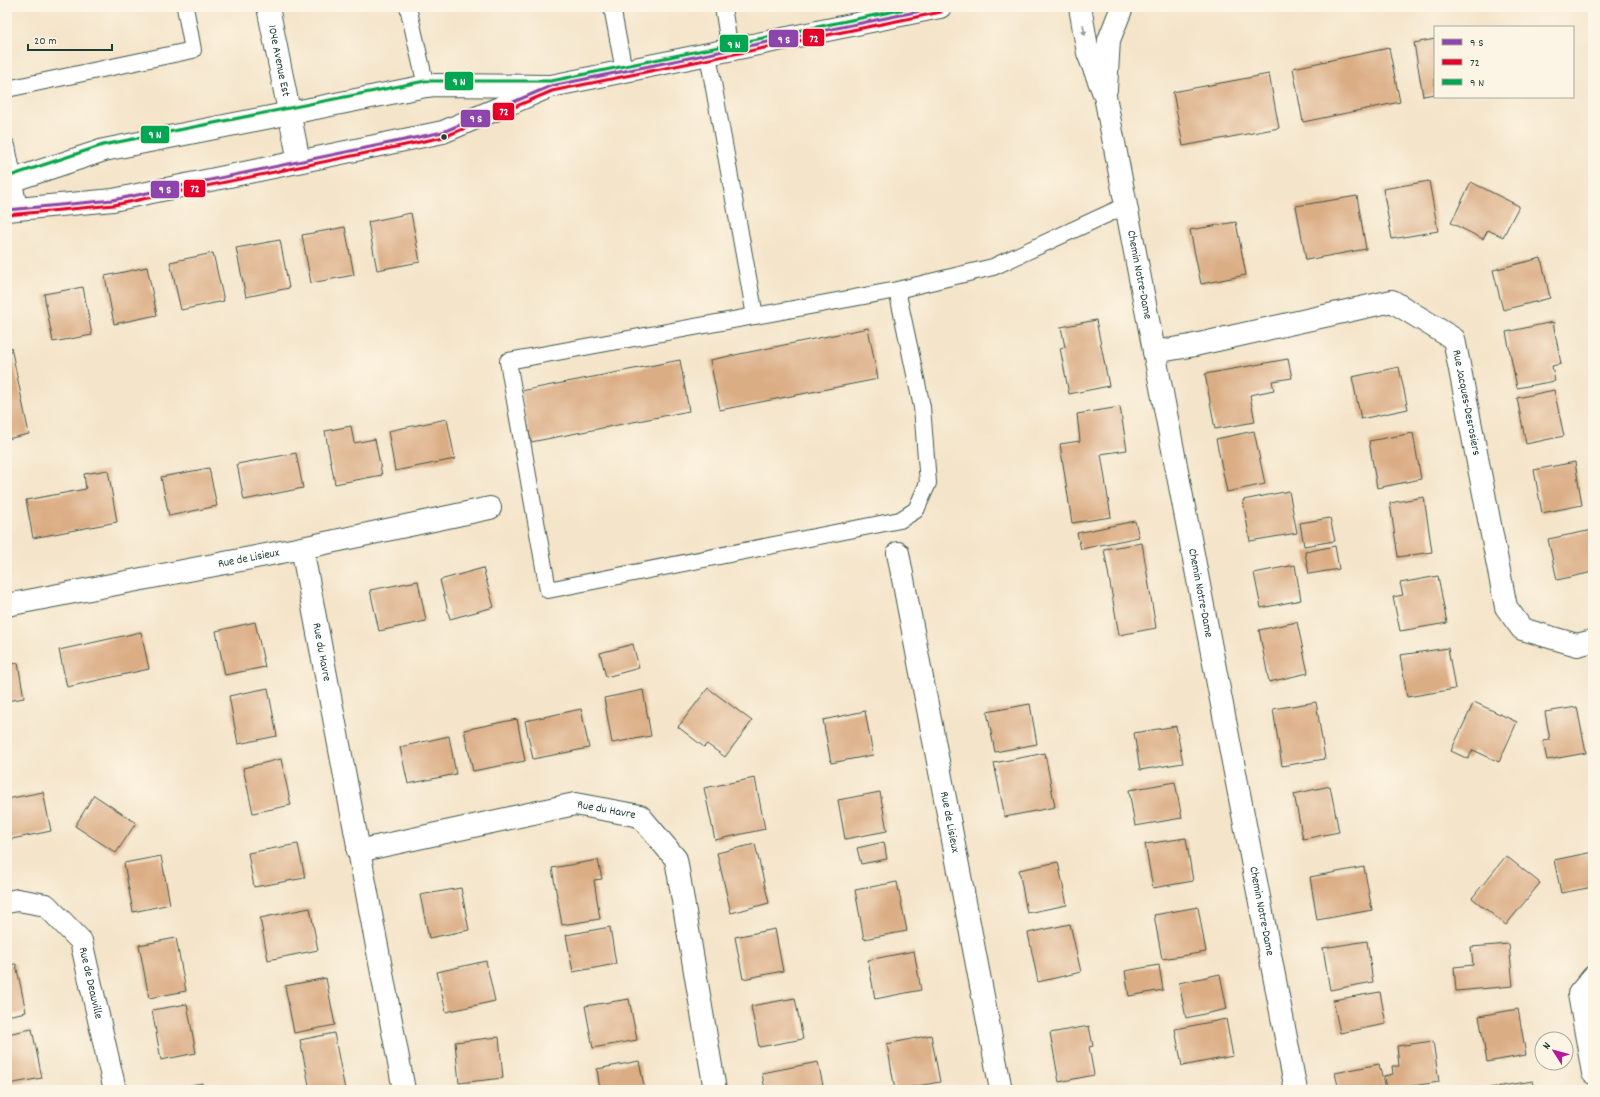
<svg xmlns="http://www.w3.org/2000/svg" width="1600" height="1097" viewBox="0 0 1600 1097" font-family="Dekko,sans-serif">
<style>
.building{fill:#dbad85}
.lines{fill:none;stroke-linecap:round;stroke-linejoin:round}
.service-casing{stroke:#3f564a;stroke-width:18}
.minor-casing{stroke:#3f564a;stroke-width:24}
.tertiary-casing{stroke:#3f564a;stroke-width:24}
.primary-casing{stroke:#3f564a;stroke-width:24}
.service{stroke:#fff;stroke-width:16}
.minor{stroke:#fff;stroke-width:22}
.tertiary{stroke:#fff;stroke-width:22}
.primary{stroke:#fff;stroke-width:22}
.bus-1-casing{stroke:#fcf5e5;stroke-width:6}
.bus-2-casing{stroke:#fcf5e5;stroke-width:6}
.bus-3-casing{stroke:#fcf5e5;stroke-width:6}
.bus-1{stroke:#8e44ad;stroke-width:3}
.bus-2{stroke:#e4002b;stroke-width:3}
.bus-3{stroke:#00a651;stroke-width:3}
.oneway{fill:#8f9e9a}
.bus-dot{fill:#1f3d34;stroke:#fcf5e5;stroke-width:1.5}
.labels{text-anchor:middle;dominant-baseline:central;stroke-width:3;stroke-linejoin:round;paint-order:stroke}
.street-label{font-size:12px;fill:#1f3d34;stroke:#fcf5e5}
.line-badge{stroke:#fcf5e5;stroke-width:1.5}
.badge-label{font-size:11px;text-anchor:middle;font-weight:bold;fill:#fff}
</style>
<rect width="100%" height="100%" fill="#fcf5e5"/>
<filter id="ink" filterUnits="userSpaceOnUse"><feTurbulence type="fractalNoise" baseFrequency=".025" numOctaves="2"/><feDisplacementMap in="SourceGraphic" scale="8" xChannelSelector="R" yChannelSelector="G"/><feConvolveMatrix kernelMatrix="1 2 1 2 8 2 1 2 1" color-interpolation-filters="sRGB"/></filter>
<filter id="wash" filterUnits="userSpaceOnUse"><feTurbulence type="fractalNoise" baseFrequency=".012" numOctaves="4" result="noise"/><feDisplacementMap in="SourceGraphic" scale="16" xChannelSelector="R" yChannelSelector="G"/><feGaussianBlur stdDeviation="0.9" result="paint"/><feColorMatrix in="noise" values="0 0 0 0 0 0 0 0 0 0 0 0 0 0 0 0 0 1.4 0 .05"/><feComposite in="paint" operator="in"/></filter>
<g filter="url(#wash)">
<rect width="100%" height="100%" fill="#f4e4c9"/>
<g id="blocks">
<g class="building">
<path d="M1435 39V94L1423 96 1414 43Z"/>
<path d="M1389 48 1400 102 1303 122 1293 68Z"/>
<path d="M1269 74 1279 128 1183 146 1173 92Z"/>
<path d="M1429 181 1438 231 1392 239 1383 189Z"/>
<path d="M1471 182 1519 206 1503 237 1488 230 1483 239 1451 223Z"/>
<path d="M1357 196 1366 249 1306 260 1296 206Z"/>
<path d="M411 213 420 262 377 270 368 222Z"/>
<path d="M1236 222 1246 275 1201 284 1190 230Z"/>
<path d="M345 227 354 275 311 283 302 235Z"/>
<path d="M280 240 289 288 246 297 236 248Z"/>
<path d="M213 253 224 301 181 310 170 262Z"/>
<path d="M1541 258 1550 298 1503 310 1493 270Z"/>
<path d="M147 267 157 315 114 324 105 276Z"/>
<path d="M83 287 92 335 53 342 44 294Z"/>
<path d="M1096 320 1109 386 1069 394 1060 348 1065 347 1061 327Z"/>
<path d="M1553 322 1561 364 1552 366 1555 381 1517 388 1506 332Z"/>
<path d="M868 328 878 379 720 410 710 360Z"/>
<path d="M11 347 29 434 7 439V348Z"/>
<path d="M1288 359 1292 378 1272 381 1274 390 1250 395 1255 422 1215 429 1205 374Z"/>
<path d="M680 360 689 411 531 442 521 391Z"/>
<path d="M1399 367 1408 409 1361 419 1352 377Z"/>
<path d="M1554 390 1564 436 1526 444 1517 398Z"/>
<path d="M1120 407 1127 450 1101 454 1111 517 1072 523 1060 444 1080 441 1077 414Z"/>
<path d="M447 419 455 459 395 471 388 431Z"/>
<path d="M351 426 354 443 375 439 382 475 335 484 325 431Z"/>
<path d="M1254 431 1265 484 1227 492 1216 439Z"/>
<path d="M1413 433 1421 479 1377 488 1369 441Z"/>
<path d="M296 453 303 488 244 500 237 464Z"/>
<path d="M1575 462 1582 505 1542 513 1534 470Z"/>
<path d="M209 468 217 506 169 516 161 477Z"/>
<path d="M108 470 117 522 33 538 26 500 86 489 84 474Z"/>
<path d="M1289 491 1297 533 1250 541 1243 500Z"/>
<path d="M1424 497 1432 552 1398 557 1390 503Z"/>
<path d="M1330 518 1335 541 1304 546 1300 523Z"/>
<path d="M1135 521 1139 537 1081 549 1077 533Z"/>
<path d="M1593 530V572L1557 580 1548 539Z"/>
<path d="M1142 543 1156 628 1119 635 1104 549Z"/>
<path d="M1335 546 1339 569 1309 574 1305 552Z"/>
<path d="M1295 565 1301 600 1261 608 1254 573Z"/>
<path d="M483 568 494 607 450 619 440 580Z"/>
<path d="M1438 576 1447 623 1400 631 1393 597 1403 595 1400 583Z"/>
<path d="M418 581 426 621 379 631 370 590Z"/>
<path d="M255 622 265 667 225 675 216 631Z"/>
<path d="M1297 622 1308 673 1269 682 1259 630Z"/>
<path d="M141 632 149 669 67 687 59 650Z"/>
<path d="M633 644 639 668 606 677 600 653Z"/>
<path d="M1448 648 1455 689 1407 697 1400 655Z"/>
<path d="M18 663 24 698 7 701V665Z"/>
<path d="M268 688 277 736 238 744 229 696Z"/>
<path d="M708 688 752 721 725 757 707 744 704 747 678 727Z"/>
<path d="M643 690 651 736 612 743 604 698Z"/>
<path d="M1316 702 1325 759 1282 766 1273 709Z"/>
<path d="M1474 702 1517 722 1499 762 1473 750 1468 759 1451 751Z"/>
<path d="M1030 704 1037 744 995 752 987 712Z"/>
<path d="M1577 707 1586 753 1547 760 1543 741 1550 740 1545 712Z"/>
<path d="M581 709 589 748 533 759 525 721Z"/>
<path d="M865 711 873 755 831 763 823 720Z"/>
<path d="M517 719 525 761 473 771 464 730Z"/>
<path d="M1176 726 1183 763 1140 770 1134 733Z"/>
<path d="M449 736 456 774 408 784 400 747Z"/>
<path d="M1045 753 1055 807 1005 817 994 763Z"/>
<path d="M281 759 291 805 253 813 243 768Z"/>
<path d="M755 778 765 829 715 840 704 788Z"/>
<path d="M1175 782 1182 818 1135 826 1129 790Z"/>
<path d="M1330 786 1339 832 1303 839 1294 794Z"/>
<path d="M43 792 51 831 7 840V799Z"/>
<path d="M880 792 887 831 845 839 838 800Z"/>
<path d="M94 795 136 823 116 853 75 826Z"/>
<path d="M1186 838 1193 881 1153 888 1145 844Z"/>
<path d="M884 842 887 859 861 864 857 848Z"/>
<path d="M298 844 305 878 254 887 248 853Z"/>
<path d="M755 844 769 903 731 913 717 853Z"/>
<path d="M1593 852V887L1561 893 1554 860Z"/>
<path d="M161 856 170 904 133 912 124 863Z"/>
<path d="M1506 856 1540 883 1506 925 1472 898Z"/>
<path d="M598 860 602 879 594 880 600 919 562 925 552 868Z"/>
<path d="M1058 862 1067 905 1027 913 1019 870Z"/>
<path d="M1364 867 1372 910 1317 920 1310 877Z"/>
<path d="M897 882 907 931 864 939 855 890Z"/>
<path d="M461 888 469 930 429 938 420 895Z"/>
<path d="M1198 907 1206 952 1162 959 1154 915Z"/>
<path d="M310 908 318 950 268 960 260 918Z"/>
<path d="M1070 924 1081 972 1038 982 1028 933Z"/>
<path d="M610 927 616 964 573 972 566 935Z"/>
<path d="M775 929 783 971 743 979 735 937Z"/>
<path d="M176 938 186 991 149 998 139 945Z"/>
<path d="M1367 941 1373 982 1330 990 1323 948Z"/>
<path d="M1509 944 1513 986 1456 991 1454 967 1473 965 1471 947Z"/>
<path d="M914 951 921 990 875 999 868 960Z"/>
<path d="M486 961 495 1001 446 1012 437 972Z"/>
<path d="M16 964 26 1012 7 1016V965Z"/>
<path d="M1159 965 1163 990 1129 996 1125 971Z"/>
<path d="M1220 974 1227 1009 1186 1018 1179 983Z"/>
<path d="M326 978 335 1025 294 1033 285 986Z"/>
<path d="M1380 992 1386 1024 1340 1033 1333 1000Z"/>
<path d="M795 998 803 1039 759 1047 751 1006Z"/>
<path d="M629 999 637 1040 593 1048 585 1006Z"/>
<path d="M187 1004 196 1053 161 1060 152 1010Z"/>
<path d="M1518 1009 1526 1055 1487 1062 1479 1016Z"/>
<path d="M1226 1019 1233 1056 1182 1066 1175 1029Z"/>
<path d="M1089 1026 1093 1046 1089 1047 1094 1075 1059 1082 1050 1033Z"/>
<path d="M32 1029 42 1078 8 1084 7 1034Z"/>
<path d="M334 1033 345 1090H310L300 1040Z"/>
<path d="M931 1035 940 1082 895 1090 887 1044Z"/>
<path d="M499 1037 503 1078 459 1083 455 1042Z"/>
<path d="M1433 1041 1439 1082 1386 1090 1384 1076 1393 1074 1392 1066H1399L1397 1046Z"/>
<path d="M639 1061 645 1090H600L597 1069Z"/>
<path d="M818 1062 824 1090H765L762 1073Z"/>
<path d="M1379 1064 1385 1090H1339L1335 1073Z"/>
<path d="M1533 1081 1535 1090H1490L1489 1088Z"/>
<path d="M202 1083 203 1090H172V1089Z"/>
</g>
</g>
</g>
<g filter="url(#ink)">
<use href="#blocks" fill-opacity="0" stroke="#3f564a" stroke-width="1"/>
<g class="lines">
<defs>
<g id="service">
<path d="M408 7 426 86"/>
<path d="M612 7 624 71"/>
<path d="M723 7 730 50"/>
<path d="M708 55 755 316"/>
<path d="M7 89 193 50 185 7"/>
<path d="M7 146 19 208"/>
<path d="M897 290 922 407 928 483 916 510 900 520 548 590 508 361 897 290 993 267 1127 205"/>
</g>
<g id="minor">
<path id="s1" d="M268 7 299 161"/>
<path id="s2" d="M1154 352 1190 346 1392 301 1454 339 1506 607 1522 629 1577 645 1593 641"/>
<path id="s3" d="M302 548 404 1090"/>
<path id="s4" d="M898 553 1001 1090"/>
<path id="s5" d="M7 605 302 548 490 508"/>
<path id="s6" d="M358 851 575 804 640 816 676 859 715 1090"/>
<path id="s7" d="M7 902 18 900 46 905 81 941 115 1090"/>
<path d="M1593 977 1579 994 1593 1073"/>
</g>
<g id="tertiary">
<path id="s8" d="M1080 7 1088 53 1105 96 1296 1090"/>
<path d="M1106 89 1109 40 1122 7"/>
</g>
<g id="primary">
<path d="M7 182 104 150 426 86 435 85 551 86 940 7"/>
<path d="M7 210 113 200 443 132 544 89"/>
</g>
</defs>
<use href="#service" class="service-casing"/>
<use href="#minor" class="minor-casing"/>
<use href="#tertiary" class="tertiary-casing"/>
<use href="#primary" class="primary-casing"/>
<use href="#service" class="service"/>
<use href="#minor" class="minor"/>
<use href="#tertiary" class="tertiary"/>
<use href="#primary" class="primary"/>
<defs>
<path id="bus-1" d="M7 210 113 200 443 132 551 86 940 7"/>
<path id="bus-2" d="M7 215 114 205 444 137 552 91 941 12"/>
<path id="bus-3" d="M7 177 103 145 425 81H551L915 7"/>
</defs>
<use href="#bus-1" class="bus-1-casing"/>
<use href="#bus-2" class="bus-2-casing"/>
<use href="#bus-3" class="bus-3-casing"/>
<use href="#bus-1" class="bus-1"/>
<use href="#bus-2" class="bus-2"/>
<use href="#bus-3" class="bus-3"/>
</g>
<defs><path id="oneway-solid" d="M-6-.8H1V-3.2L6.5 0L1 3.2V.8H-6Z"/></defs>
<use class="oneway" href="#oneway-solid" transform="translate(1084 30) rotate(80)"/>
</g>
<circle class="bus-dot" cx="444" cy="137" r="3.5"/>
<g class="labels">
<g class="street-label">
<text stroke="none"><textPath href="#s1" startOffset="55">104e Avenue Est</textPath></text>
<text stroke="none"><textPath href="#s8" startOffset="275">Chemin Notre-Dame</textPath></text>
<text stroke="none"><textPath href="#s2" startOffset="381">Rue Jacques-Desrosiers</textPath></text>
<text stroke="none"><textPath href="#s5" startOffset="246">Rue de Lisieux</textPath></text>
<text stroke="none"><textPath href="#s8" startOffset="599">Chemin Notre-Dame</textPath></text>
<text stroke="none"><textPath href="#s3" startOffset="106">Rue du Havre</textPath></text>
<text stroke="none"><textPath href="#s6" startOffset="254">Rue du Havre</textPath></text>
<text stroke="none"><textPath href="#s4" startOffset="274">Rue de Lisieux</textPath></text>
<text stroke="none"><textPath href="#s8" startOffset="923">Chemin Notre-Dame</textPath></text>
<text stroke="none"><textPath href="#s7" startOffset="133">Rue de Deauville</textPath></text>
</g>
</g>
<g class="line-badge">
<rect x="802" y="28" width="23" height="19" rx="4" fill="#e4002b"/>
<rect x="768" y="29" width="31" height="19" rx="4" fill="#8e44ad"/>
<rect x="719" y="34" width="30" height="19" rx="4" fill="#00a651"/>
<rect x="444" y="71" width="30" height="20" rx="4" fill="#00a651"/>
<rect x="492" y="102" width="23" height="19" rx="4" fill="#e4002b"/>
<rect x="460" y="109" width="31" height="19" rx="4" fill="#8e44ad"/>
<rect x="140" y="125" width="30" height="19" rx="4" fill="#00a651"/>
<rect x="183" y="179" width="23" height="19" rx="4" fill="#e4002b"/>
<rect x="150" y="180" width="30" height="19" rx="4" fill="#8e44ad"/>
</g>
<g class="badge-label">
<text x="814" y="42">72</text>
<text x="784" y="43">9 S</text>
<text x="734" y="48">9 N</text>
<text x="459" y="85">9 N</text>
<text x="504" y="115">72</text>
<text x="476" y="122">9 S</text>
<text x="155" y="138">9 N</text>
<text x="195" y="192">72</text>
<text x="165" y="193">9 S</text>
</g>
<rect width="1600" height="1097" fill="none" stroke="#fcf5e5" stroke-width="24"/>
<rect x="1434" y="26" width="140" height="72" fill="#fcf5e5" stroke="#a4ab9e"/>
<rect x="1442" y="39" width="20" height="6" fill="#8e44ad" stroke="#a4ab9e"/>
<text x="1470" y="46" font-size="12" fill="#1f3d34">9 S</text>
<rect x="1442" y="59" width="20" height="6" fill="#e4002b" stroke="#a4ab9e"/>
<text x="1470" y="66" font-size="12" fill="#1f3d34">72</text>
<rect x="1442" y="79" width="20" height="6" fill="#00a651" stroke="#a4ab9e"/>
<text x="1470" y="86" font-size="12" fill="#1f3d34">9 N</text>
<g transform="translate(1554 1051) rotate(306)"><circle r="19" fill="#fcf5e5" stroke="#a4ab9e"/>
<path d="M0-3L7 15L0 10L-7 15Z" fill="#b5179e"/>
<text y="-6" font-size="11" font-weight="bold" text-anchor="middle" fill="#1f3d34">N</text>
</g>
<path d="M28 44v6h84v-6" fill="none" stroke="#1f3d34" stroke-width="2"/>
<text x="34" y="44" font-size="12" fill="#1f3d34" stroke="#fcf5e5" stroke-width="3" paint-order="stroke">20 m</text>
</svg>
